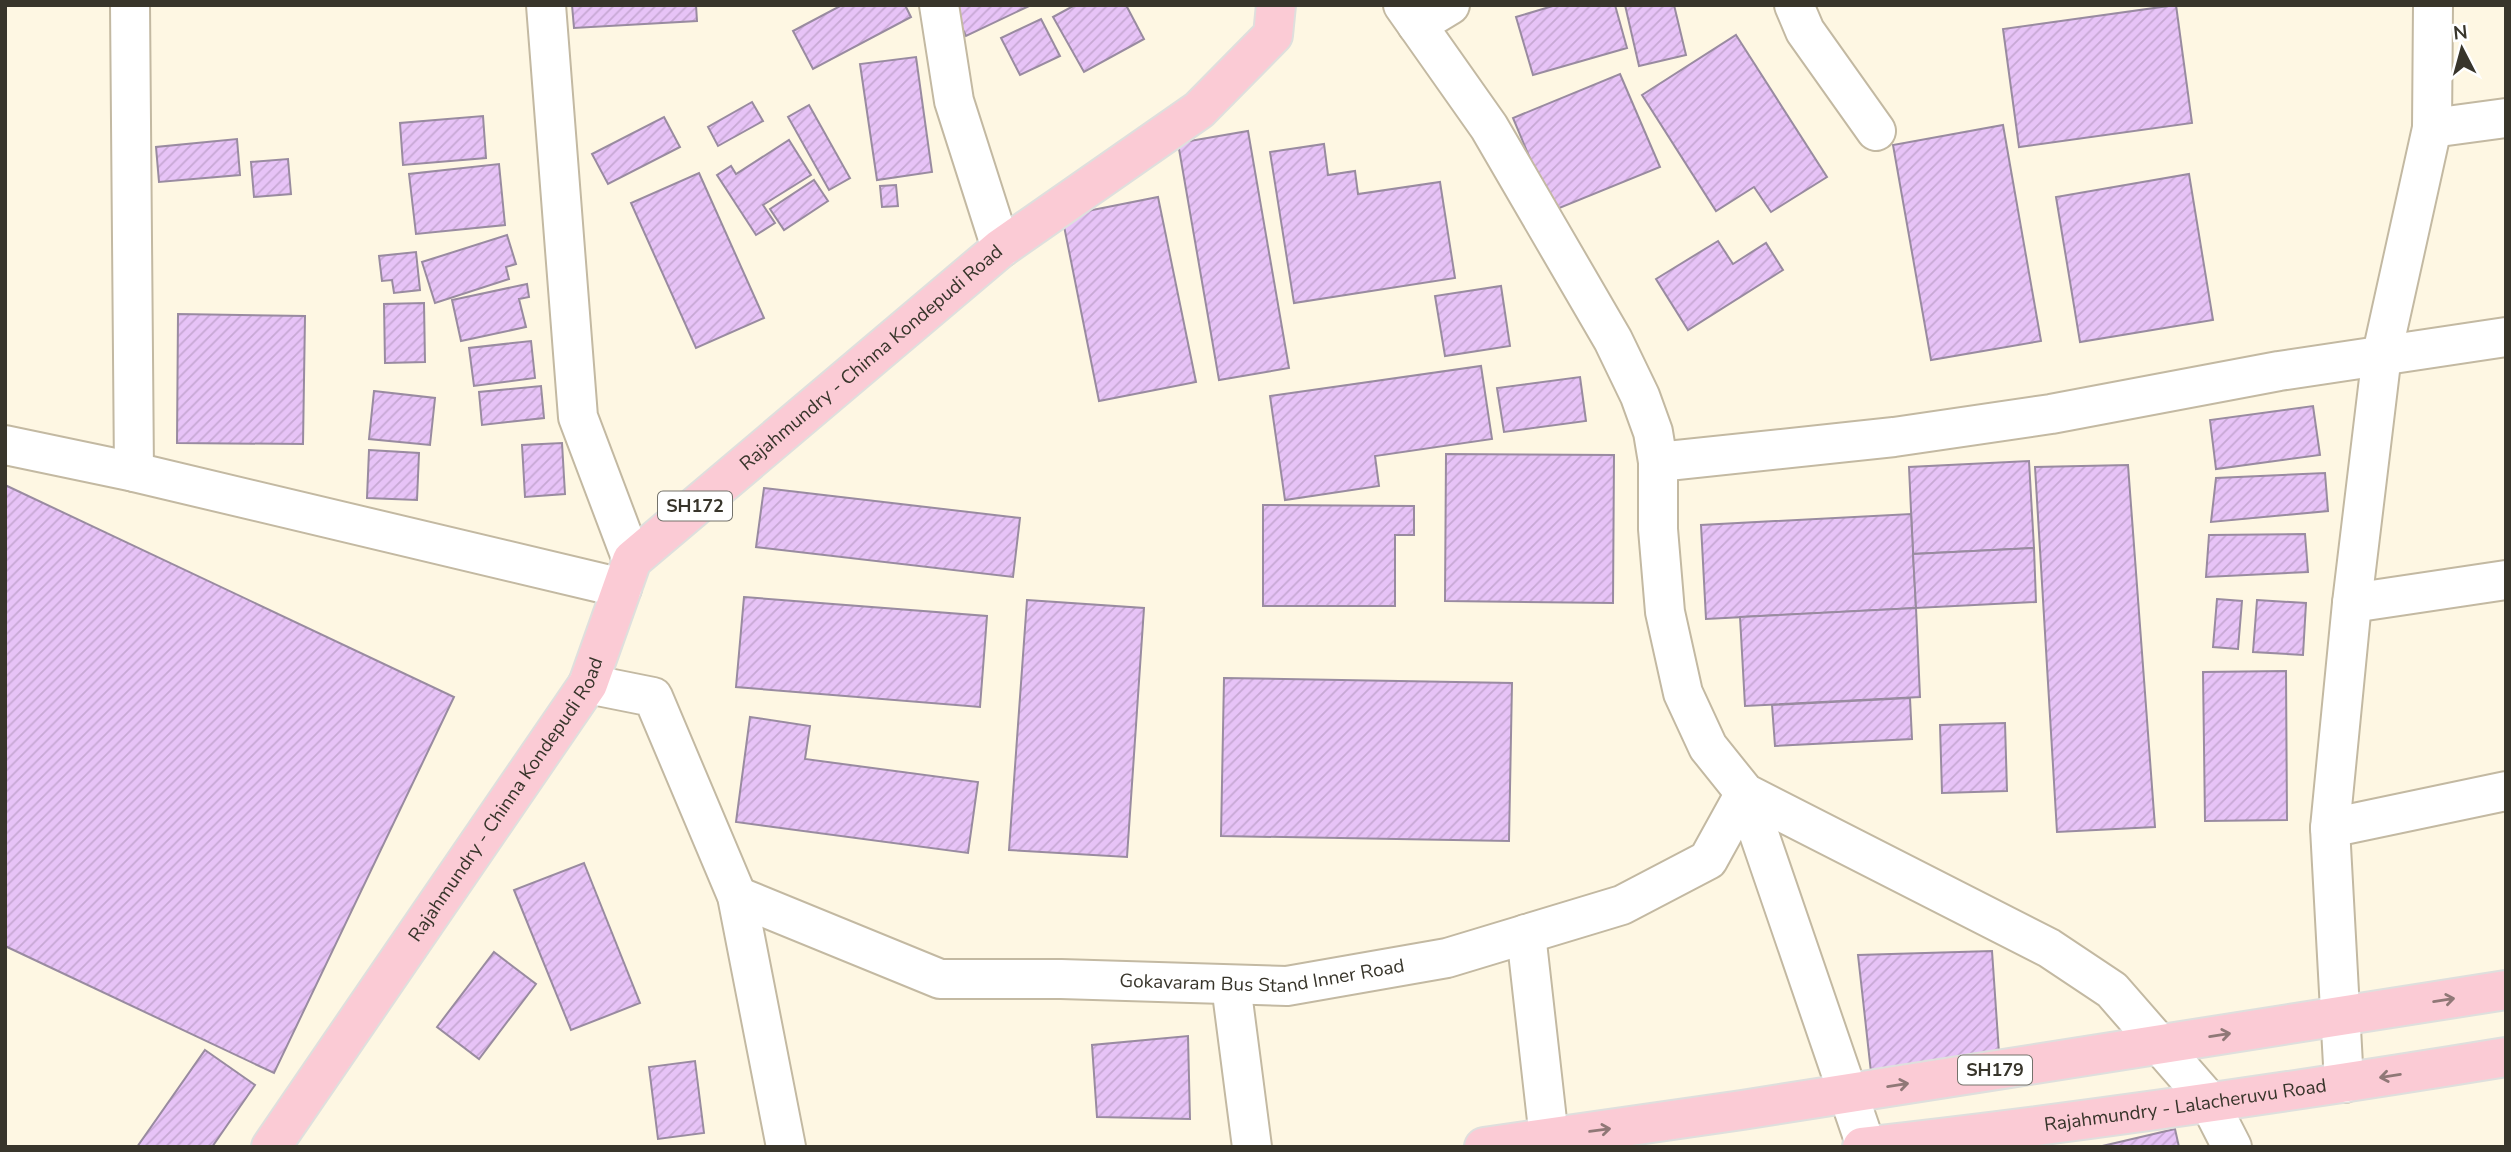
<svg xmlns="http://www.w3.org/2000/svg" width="2511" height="1152" viewBox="0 0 2511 1152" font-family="'Nunito Sans',sans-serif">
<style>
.building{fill:url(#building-hatch);stroke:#998ba0;stroke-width:2}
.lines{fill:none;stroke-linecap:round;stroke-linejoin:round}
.minor-casing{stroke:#c3b9a2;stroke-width:42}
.major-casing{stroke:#dfdfdd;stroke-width:42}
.minor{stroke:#fff;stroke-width:38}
.major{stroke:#fbcbd5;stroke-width:38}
.oneway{stroke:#907877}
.labels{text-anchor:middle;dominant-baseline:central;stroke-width:5;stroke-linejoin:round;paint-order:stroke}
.shield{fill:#fff;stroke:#74726b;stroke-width:2}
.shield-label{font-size:18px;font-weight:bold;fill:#38352b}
.street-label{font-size:19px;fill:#38352b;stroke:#fff}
</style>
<defs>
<pattern id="building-hatch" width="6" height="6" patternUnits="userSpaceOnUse" patternTransform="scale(1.75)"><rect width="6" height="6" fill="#e7c3f7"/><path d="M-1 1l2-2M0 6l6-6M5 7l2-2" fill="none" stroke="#c7a8d4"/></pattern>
</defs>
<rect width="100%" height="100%" fill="#fef7e3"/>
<g class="building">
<path d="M572 5H696L697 21 574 28Z"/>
<path d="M842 5H905L911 17 813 69 793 31Z"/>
<path d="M951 5H1029V6L966 36Z"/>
<path d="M1075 5H1126L1144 39 1084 72 1053 17Z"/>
<path d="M1556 5H1615L1627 48 1533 75 1516 17Z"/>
<path d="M1625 5H1674L1686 55 1639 66Z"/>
<path d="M2176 5 2192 123 2019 147 2003 29Z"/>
<path d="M1041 19 1060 56 1020 75 1001 38Z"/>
<path d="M1736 35 1827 177 1771 212 1754 187 1716 211 1642 95Z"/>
<path d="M916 57 932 172 877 180 860 64Z"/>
<path d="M1620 74 1660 167 1552 211 1513 118Z"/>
<path d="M752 102 763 121 718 146 708 127Z"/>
<path d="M809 105 850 178 829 190 788 117Z"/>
<path d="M483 116 486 158 403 165 400 123Z"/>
<path d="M664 117 680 147 608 184 592 154Z"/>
<path d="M2003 125 2041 341 1931 360 1893 145Z"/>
<path d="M1248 131 1289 368 1219 380 1178 143Z"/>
<path d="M237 139 240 175 159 182 156 147Z"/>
<path d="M789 140 811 175 763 205 775 223 756 235 717 175 731 166 736 174Z"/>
<path d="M1324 144 1328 175 1355 171 1358 194 1440 182 1455 278 1294 303 1270 152Z"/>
<path d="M288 159 291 194 254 197 251 162Z"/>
<path d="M499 164 505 225 416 234 409 174Z"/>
<path d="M699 173 764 318 696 348 631 203Z"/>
<path d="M2189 174 2213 320 2080 342 2056 197Z"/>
<path d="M814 180 828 201 784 230 770 209Z"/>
<path d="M896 185 898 206 882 207 880 186Z"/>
<path d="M1158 197 1196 382 1099 401 1062 216Z"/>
<path d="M507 235 516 264 506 267 509 279 435 303 422 262Z"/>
<path d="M1718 241 1733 264 1766 243 1783 270 1688 330 1656 279Z"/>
<path d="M416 252 420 290 394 293 392 280 382 281 379 256Z"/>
<path d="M527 284 529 297 519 299 526 327 461 341 452 300Z"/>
<path d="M1501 286 1510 346 1445 356 1435 296Z"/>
<path d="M424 303 425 362 385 363 384 304Z"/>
<path d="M178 314 305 316 303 444 177 443Z"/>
<path d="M531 341 535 378 474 386 469 348Z"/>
<path d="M1481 366 1492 439 1375 456 1379 486 1285 500 1270 396Z"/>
<path d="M1580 377 1586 421 1504 432 1497 388Z"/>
<path d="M541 386 544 418 482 425 479 392Z"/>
<path d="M374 391 435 398 430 445 369 439Z"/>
<path d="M2313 406 2320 455 2216 469 2210 420Z"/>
<path d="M562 443 565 494 525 497 522 445Z"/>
<path d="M369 450 419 453 417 500 367 498Z"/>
<path d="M1446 454 1614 455 1613 603 1445 601Z"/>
<path d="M2029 461 2034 548 1913 554 1909 467Z"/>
<path d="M2128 465 2155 827 2057 832 2035 467Z"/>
<path d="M2325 473 2328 511 2211 522 2216 478Z"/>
<path d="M5 485 454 697 274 1073 5 946Z"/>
<path d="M764 488 1020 518 1013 577 756 547Z"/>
<path d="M1263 505 1414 506V535H1395V606H1263Z"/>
<path d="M1911 514 1916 608 1706 619 1701 525Z"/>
<path d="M2305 534 2308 572 2206 577 2209 535Z"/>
<path d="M2034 548 2036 602 1916 608 1913 554Z"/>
<path d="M744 597 987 616 980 707 736 687Z"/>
<path d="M2217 599 2242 601 2238 649 2213 647Z"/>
<path d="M1027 600 1144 608 1127 857 1009 850Z"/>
<path d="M2257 600 2306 603 2303 655 2253 652Z"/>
<path d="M1916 608 1920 697 1745 706 1740 617Z"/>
<path d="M2286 671 2287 820 2205 821 2203 672Z"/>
<path d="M1224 678 1512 683 1509 841 1221 836Z"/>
<path d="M1910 698 1912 739 1775 746 1772 705Z"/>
<path d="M750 717 810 726 805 759 978 782 968 853 736 822Z"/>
<path d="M2005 723 2007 791 1942 793 1940 725Z"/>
<path d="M584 863 640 1003 571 1030 514 890Z"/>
<path d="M1992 951 1999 1053 1871 1072 1858 955Z"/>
<path d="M494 952 536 984 479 1059 437 1027Z"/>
<path d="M1188 1036 1190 1119 1097 1117 1092 1045Z"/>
<path d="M205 1050 255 1085 212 1147H137Z"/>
<path d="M695 1061 704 1133 658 1139 649 1067Z"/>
<path d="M2175 1129 2179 1147H2098Z"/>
</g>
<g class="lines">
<defs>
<g id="minor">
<path d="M130 5 134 472"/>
<path d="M546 5 578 417 632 560"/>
<path d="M939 5 954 101 1001 248"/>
<path d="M1403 5 1489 127 1613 340 1640 396 1653 432 1658 462V529L1665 612 1683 693 1708 747 1745 793 2049 948 2112 990 2208 1100 2232 1147"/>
<path d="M1794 5 1805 31 1876 131"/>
<path d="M1417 25 1450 5"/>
<path d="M2432 128 2506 118"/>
<path d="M5 445 134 472 622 588"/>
<path d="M1658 462 1894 437 2051 414 2279 371 2506 337"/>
<path d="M2352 603 2506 580"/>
<path d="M588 684 653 697 737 896 786 1147"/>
<path d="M1745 793 1866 1146"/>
<path d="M2330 828 2506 791"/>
<path id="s1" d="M737 896 940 979H1061L1287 986 1447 958 1622 905 1708 860 1745 793"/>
<path d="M1526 934 1550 1147"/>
<path d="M1231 985 1252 1147"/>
<path d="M2344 1083 2330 828 2352 603 2382 354 2432 128 2433 5"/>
</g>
<g id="major">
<path id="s2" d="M271 1147 588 684 632 560 1001 248 1199 110 1273 35 1276 5"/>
<path d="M1484 1147 1742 1110 2506 990"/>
<path id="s3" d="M1862 1147C2077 1123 2292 1092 2506 1057"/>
</g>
</defs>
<use href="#minor" class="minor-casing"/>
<use href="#major" class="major-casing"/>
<use href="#minor" class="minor"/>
<use href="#major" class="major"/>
</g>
<defs><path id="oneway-shaft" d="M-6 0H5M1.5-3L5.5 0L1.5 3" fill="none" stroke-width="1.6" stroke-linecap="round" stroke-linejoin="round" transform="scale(1.75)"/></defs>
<g class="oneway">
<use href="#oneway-shaft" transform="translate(2444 1000) rotate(-9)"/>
<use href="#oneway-shaft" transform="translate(2220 1035) rotate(-9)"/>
<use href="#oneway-shaft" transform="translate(2390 1076) rotate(171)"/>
<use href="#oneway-shaft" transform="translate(1898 1085) rotate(-9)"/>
<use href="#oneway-shaft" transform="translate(1600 1130) rotate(-8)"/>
</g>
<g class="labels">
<g class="shield">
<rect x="658" y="491.5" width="74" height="29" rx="5"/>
<rect x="1958" y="1055.5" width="74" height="29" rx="5"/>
</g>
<g class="shield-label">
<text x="695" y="506">SH172</text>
<text x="1995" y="1070">SH179</text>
</g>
<g class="street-label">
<text stroke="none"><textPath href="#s2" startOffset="1006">Rajahmundry - Chinna Kondepudi Road</textPath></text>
<text stroke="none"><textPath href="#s2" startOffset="420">Rajahmundry - Chinna Kondepudi Road</textPath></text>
<text stroke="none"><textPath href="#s1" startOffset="542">Gokavaram Bus Stand Inner Road</textPath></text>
<text stroke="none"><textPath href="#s3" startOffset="326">Rajahmundry - Lalacheruvu Road</textPath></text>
</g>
</g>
<rect width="2511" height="1152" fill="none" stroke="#38352b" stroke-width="14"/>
<g transform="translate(2462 49) rotate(354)" stroke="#ffffff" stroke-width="5" paint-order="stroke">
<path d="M0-5L12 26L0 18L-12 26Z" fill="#38352b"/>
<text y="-10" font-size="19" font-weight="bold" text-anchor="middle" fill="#38352b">N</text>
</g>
</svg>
